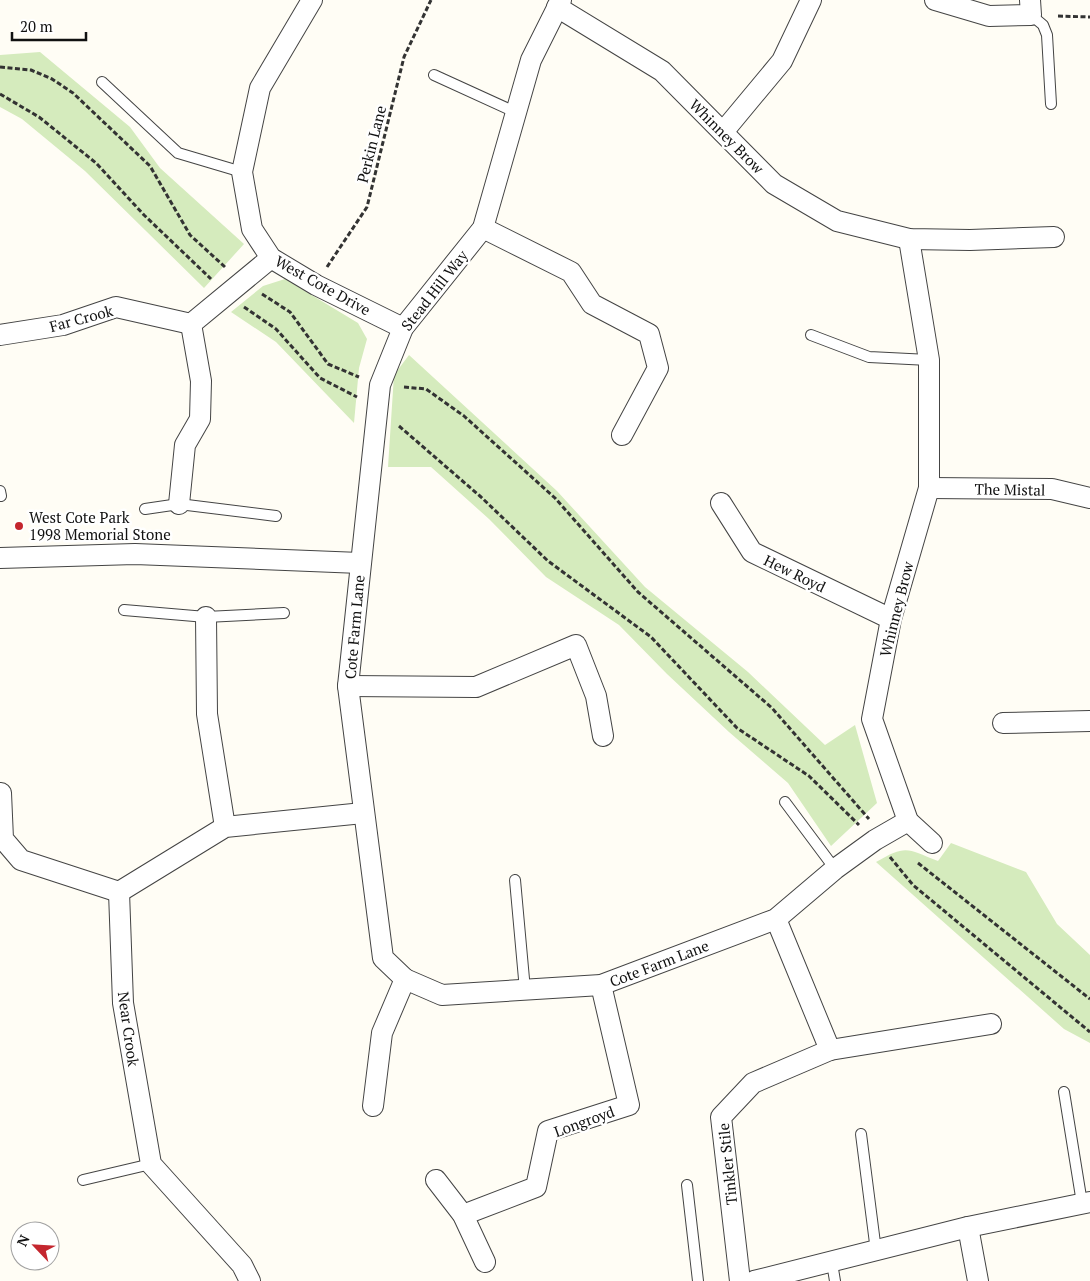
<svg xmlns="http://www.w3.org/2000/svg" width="1090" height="1281" viewBox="0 0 1090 1281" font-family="'PT Serif',serif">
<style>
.green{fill:#d5ebbd}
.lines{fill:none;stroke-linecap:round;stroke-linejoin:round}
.service-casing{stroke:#444;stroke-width:12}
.minor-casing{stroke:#444;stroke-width:22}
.path{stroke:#333;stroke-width:3;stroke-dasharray:5 2.5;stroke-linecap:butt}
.service{stroke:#fff;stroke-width:10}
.minor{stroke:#fff;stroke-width:20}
.poi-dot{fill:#c4262e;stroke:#fff;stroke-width:2}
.labels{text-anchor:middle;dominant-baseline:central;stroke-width:5;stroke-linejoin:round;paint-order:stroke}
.street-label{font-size:15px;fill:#111;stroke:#fff}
.poi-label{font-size:15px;fill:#111;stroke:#fff;text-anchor:start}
</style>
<rect width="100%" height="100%" fill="#fffdf5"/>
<g class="green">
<path d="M40 52 130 127 160 168 244 244 204 288 85 171 22 119 0 107V55Z"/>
<path d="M285 279 358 323 367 339 359 368 354 423 276 342 231 312 263 286Z"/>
<path d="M409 355 557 491 645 587 748 672 825 745 855 725 877 803 831 846 788 783 729 732 667 674 619 625 546 577 489 519 431 467H388L394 375Z"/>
<path d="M951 843 1026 872 1057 924 1090 955V1043L1064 1029 876 862C907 844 907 849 938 861Z"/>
</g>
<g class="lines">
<defs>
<g id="service">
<path d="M1031 15 1043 25 1047 35 1051 104"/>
<path d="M434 75 515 112"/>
<path d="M102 82 178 153 242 172"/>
<path d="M811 335 869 357 929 360"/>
<path d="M0 491 1 496"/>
<path d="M145 509 179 504 276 516"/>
<path d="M124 610 206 617 284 613"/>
<path d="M785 802 835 869"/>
<path d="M515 880 525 990"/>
<path d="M1064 1092 1082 1203"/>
<path d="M861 1134 876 1251"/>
<path d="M83 1180 151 1164"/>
<path d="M687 1185 698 1281"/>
<path d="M832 1263 835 1281"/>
</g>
<g id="minor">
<path d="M312 0 260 88 242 172 252 229 271 258 316 285 403 328"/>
<path d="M935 0 989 16 1031 15 1030 0"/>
<path d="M557 7 662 71 774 184 837 221 909 239 970 240 1054 237"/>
<path d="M723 132 782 61 811 0"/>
<path d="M483 228 571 272 592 304 649 334 658 368 622 435"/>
<path d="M909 239 929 360V488L891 619 872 719 908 821 932 843"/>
<path d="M0 335 63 325 116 307 191 324 271 258"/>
<path d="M929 488 1052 489 1090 498"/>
<path d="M721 503 752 552 891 619"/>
<path d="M179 504 185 445 200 419 201 381 191 324"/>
<path d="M0 558 135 554 360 563"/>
<path d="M206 617 207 714 225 827"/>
<path d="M348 686 476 687 576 645 596 696 603 736"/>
<path d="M1003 723 1090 721"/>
<path d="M1 793 3 839 21 860 119 892 225 827 363 813"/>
<path d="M119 892 123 1003 151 1164 242 1265 250 1281"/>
<path d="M776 919 830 1050"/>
<path d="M405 979 442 995 601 985 776 919 835 869 875 840 908 821"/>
<path d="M373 1106 382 1033 405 979 383 958 348 686 380 385 403 328 483 228 531 60 561 0"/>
<path d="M436 1180 463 1215 485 1262"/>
<path d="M463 1215 536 1187 548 1131 629 1105 601 985"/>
<path d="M968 1227 978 1281"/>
<path d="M740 1281 721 1117 753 1083 830 1050 991 1024"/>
<path d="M754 1281 968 1227 1090 1202"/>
</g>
</defs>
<use href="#service" class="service-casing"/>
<use href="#minor" class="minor-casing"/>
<g class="path">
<path d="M1058 16 1090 17"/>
<path d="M0 67 31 70 52 79 73 93 150 166 190 235 225 267"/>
<path d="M0 94 39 117 96 163 144 215 211 279"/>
<path d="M327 267 367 207 404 57 431 0"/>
<path d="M262 294 290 312 328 364 359 377"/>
<path d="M244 307 276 329 320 378 357 397"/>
<path d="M404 387 426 389 464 416 555 498 638 592 772 708 869 819"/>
<path d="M399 426 481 497 548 561 651 637 737 728 809 776 859 825"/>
<path d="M890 857 913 885 1090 1032"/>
<path d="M918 863 1090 999"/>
</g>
<use href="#service" class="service"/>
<use href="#minor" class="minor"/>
</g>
<circle class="poi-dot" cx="19" cy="526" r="5"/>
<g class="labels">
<g class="street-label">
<text transform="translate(727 136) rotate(45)">Whinney Brow</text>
<text transform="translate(371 144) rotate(-76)">Perkin Lane</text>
<text transform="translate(323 285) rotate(29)">West Cote Drive</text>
<text transform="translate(434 290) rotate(-52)">Stead Hill Way</text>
<text transform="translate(81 318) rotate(-15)">Far Crook</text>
<text transform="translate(1010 489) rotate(1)">The Mistal</text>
<text transform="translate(795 573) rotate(26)">Hew Royd</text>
<text transform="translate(896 609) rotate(-76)">Whinney Brow</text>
<text transform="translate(354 627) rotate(-85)">Cote Farm Lane</text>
<text transform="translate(659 963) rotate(-21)">Cote Farm Lane</text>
<text transform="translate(129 1029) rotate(82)">Near Crook</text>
<text transform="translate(584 1121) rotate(-20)">Longroyd</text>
<text transform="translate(727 1164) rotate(-96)">Tinkler Stile</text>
</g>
<g class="poi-label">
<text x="29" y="517">West Cote Park<tspan x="29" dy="17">1998 Memorial Stone</tspan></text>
</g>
</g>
<g transform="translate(35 1246) rotate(295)"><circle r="24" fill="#ffffff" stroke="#a0a0a0"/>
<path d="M0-4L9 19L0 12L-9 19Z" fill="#c4262e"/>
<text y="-8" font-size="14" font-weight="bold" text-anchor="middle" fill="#111111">N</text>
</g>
<path d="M12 32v8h74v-8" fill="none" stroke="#111111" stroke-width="2.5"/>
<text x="20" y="32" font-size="15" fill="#111111" stroke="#ffffff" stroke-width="4" paint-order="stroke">20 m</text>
</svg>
